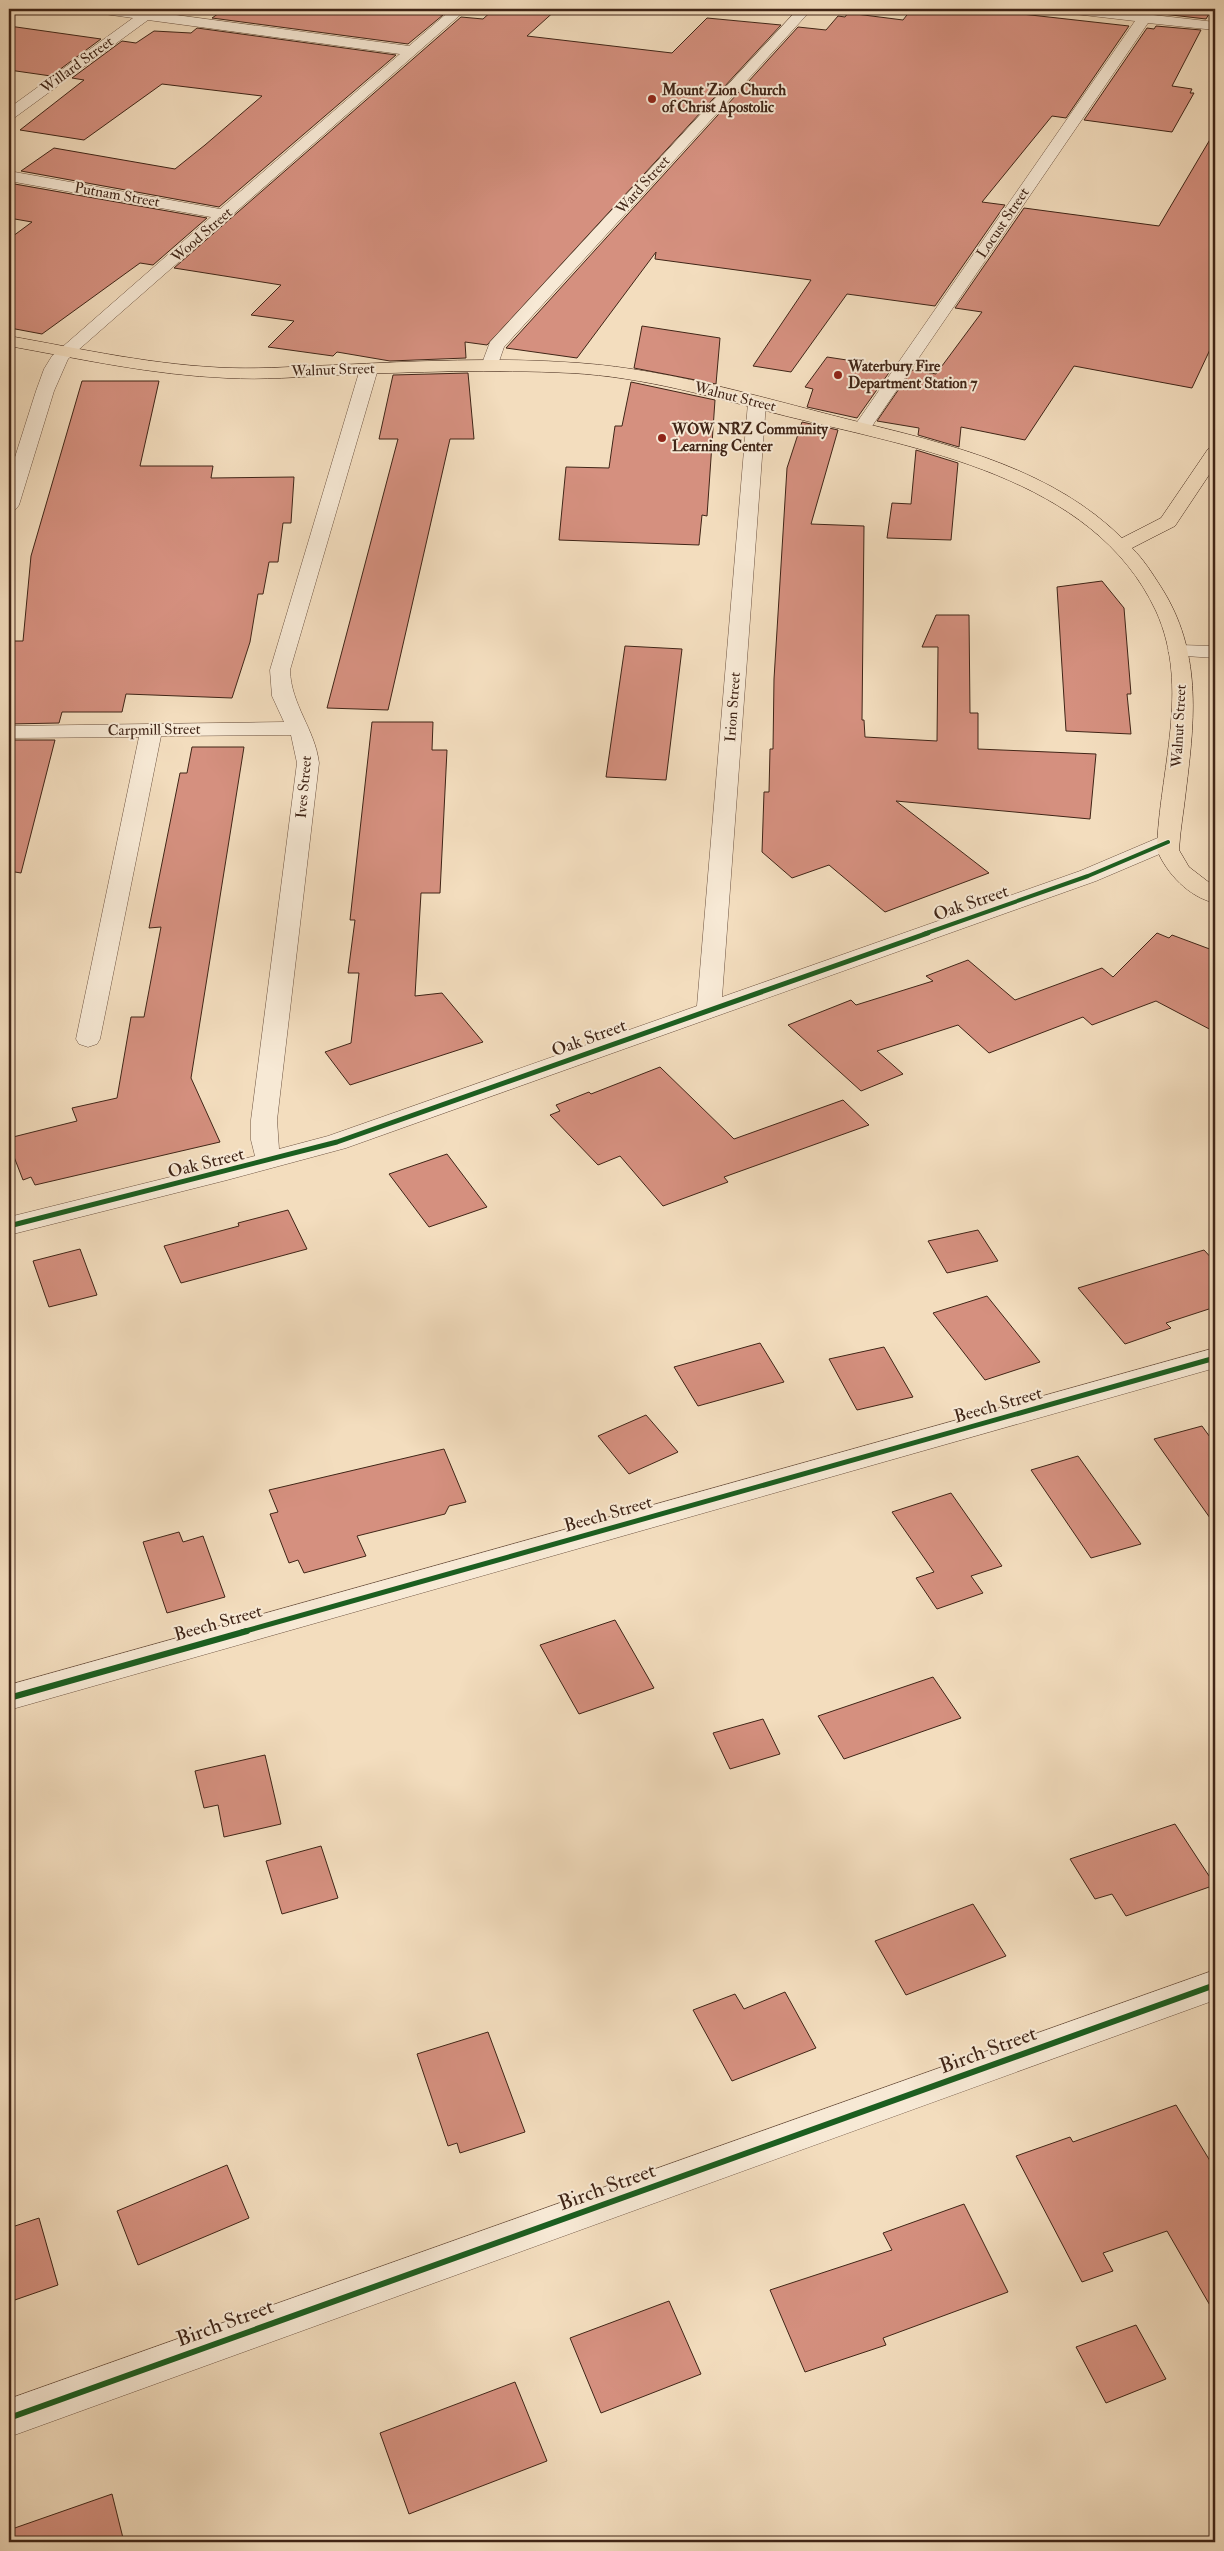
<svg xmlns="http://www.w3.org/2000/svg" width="1224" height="2551" viewBox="0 0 1224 2551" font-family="'IM FELL Double Pica',serif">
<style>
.building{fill:#d5907f;stroke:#402517}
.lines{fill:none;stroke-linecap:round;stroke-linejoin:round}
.minor-casing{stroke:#6d5341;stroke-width:1}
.major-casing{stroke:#402517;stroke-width:1}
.minor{fill:#f7e9d5;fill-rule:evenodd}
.major{fill:#f3ddbe;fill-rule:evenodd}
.cycleway-far2-casing{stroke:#f7e9d5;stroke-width:6}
.cycleway-far1-casing{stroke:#f7e9d5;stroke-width:8}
.cycleway-casing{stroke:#f7e9d5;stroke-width:9}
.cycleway-far2{stroke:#1b5e20;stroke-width:4}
.cycleway-far1{stroke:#1b5e20;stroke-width:5}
.cycleway{stroke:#1b5e20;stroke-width:6}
.poi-dot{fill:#8f2418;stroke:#f7e9d5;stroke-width:2}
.labels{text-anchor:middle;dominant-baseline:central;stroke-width:4;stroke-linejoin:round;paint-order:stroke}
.far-street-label{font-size:15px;fill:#402517;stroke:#f7e9d5}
.far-poi-label{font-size:15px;font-weight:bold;fill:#402517;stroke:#f7e9d5;text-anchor:start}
.street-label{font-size:18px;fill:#402517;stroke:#f7e9d5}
.near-street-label{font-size:21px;fill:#402517;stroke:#f7e9d5}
</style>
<rect width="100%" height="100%" fill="#f3ddbe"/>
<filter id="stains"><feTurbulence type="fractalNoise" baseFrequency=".004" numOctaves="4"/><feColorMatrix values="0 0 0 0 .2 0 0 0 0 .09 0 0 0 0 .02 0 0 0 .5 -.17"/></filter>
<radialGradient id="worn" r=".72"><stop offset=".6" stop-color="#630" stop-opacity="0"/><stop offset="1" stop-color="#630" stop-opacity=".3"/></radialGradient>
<g class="building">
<path d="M225 9H393L443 15 408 44 212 18Z"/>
<path d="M494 9H557L527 36 672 53 707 18 781 25 487 345 465 342 466 358 390 361 337 352 333 356 268 347 294 321 251 315 281 285 174 268 461 17 483 19Z"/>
<path d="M915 9H977L1129 26 1066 118 1052 116 982 202 1005 205 935 306 847 294 791 372 753 366 811 280 655 259 656 252 577 358 506 348 798 27 826 30 838 16 845 17 848 13 903 20 910 11Z"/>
<path d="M1167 9H1212L1206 19 1163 14Z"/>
<path d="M9 26 101 39 51 76 9 70Z"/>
<path d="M1156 26 1201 30 1172 86 1192 89 1190 93H1194L1172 132 1084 120 1147 28 1154 29Z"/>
<path d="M197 28 396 55 219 207 21 171 54 148 175 169 205 145 262 96 162 84 84 140 20 130 84 80 72 78 122 41 136 43 154 31 191 33Z"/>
<path d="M1215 131V339L1192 388 1074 366 1025 440 961 427 959 447 918 435 919 428 877 421 912 370 936 374 982 312 955 308 1024 208 1159 226Z"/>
<path d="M9 183 207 218 153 265 140 263 42 334 10 328 9 239 32 222 9 218Z"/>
<path d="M642 326 720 338 716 384 634 368Z"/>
<path d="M827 357 893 367 857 418 807 407 813 389 805 387Z"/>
<path d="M468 373 474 439H450L388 710 327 708 398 439H379L393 375Z"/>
<path d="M82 381H159L140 466H213L211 478 294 477 291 523H283L278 562H269L263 594H258L250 642 232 698 126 694 122 712H62L59 723 9 724V641H23L31 556Z"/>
<path d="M631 382 715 400 707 516 702 515 699 545 559 540 566 467 609 468 615 426H622Z"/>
<path d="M802 422 838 430 811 524 864 526 862 720H864L865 737 937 741 938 647H922L936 615H969L970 713H978V749L1096 754 1090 819 896 801 989 873 885 912 829 865 792 878 762 852 764 792H769L770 749H773L774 679 787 468Z"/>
<path d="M916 450 958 463 951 540 887 538 892 503 911 504Z"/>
<path d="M1102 581 1124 608 1131 694H1127L1131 734 1066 731 1057 587Z"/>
<path d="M625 646 682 649 666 780 606 777Z"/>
<path d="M372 722H433L432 750H447L440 893H421L415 996 442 993 483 1042 350 1085 325 1052 351 1043 359 973H348L355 920H350Z"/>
<path d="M9 740H55L21 873 9 871Z"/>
<path d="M192 747H244L191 1078 220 1142 35 1185 31 1177 23 1180 9 1144V1138L77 1121 72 1108 117 1098 131 1017H144L161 927 149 928 180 773H187Z"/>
<path d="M1157 933 1169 938 1172 935 1215 951V1032L1156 1001 1092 1025 1083 1017 989 1053 958 1025 877 1051 903 1074 861 1091 788 1025 851 1000 856 1005 933 981 926 976 968 960 1015 1000 1102 968 1113 977Z"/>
<path d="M660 1067 734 1139 843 1100 869 1125 724 1177 728 1182 663 1206 620 1156 598 1165 550 1115 560 1111 556 1105 589 1092 591 1094Z"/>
<path d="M447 1154 487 1207 429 1227 389 1174Z"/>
<path d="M288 1210 307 1249 181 1283 164 1246 239 1226 238 1223Z"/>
<path d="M978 1230 998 1261 947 1273 928 1241Z"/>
<path d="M80 1249 97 1295 49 1307 33 1261Z"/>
<path d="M1204 1250 1215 1262V1307L1166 1323 1171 1328 1125 1344 1078 1288Z"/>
<path d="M987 1296 1040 1362 985 1380 933 1313Z"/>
<path d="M760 1343 784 1382 698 1406 674 1367Z"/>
<path d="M884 1347 913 1397 857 1410 829 1359Z"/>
<path d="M646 1415 678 1452 629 1474 598 1436Z"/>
<path d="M1202 1426 1215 1444V1525L1154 1439Z"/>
<path d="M444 1449 466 1502 449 1506 445 1514 357 1536 366 1556 304 1573 298 1560 289 1563 270 1514 278 1512 269 1490Z"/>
<path d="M1078 1456 1141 1544 1091 1558 1031 1470Z"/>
<path d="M951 1493 1002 1566 971 1576 983 1593 937 1609 916 1578 934 1572 892 1512Z"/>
<path d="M179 1532 183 1542 203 1536 225 1597 167 1613 143 1542Z"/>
<path d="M615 1620 654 1688 579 1714 540 1645Z"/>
<path d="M933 1677 961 1718 844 1759 818 1716Z"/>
<path d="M763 1719 780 1754 730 1769 713 1733Z"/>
<path d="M265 1755 281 1824 224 1837 218 1805 204 1808 195 1771Z"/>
<path d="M1175 1824 1215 1885 1126 1916 1112 1894 1095 1899 1070 1859Z"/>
<path d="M321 1846 338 1898 282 1914 266 1861Z"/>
<path d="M973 1904 1006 1956 906 1995 875 1941Z"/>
<path d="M785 1992 816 2048 732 2081 693 2010 735 1994 744 2009Z"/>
<path d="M488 2032 525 2132 460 2153 457 2143 448 2146 417 2054Z"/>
<path d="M1176 2105 1215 2169V2314L1167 2231 1103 2253 1113 2271 1082 2282 1016 2156 1070 2137 1073 2142Z"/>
<path d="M227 2165 249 2218 138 2265 117 2211Z"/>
<path d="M964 2204 1008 2292 883 2338 886 2345 805 2372 770 2290 892 2250 883 2233Z"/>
<path d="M39 2218 58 2285 9 2302V2228Z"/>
<path d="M669 2301 701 2374 601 2413 570 2338Z"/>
<path d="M1136 2325 1166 2379 1106 2403 1076 2347Z"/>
<path d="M515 2382 547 2461 409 2514 380 2433Z"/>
<path d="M112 2494 124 2542H9V2530Z"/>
</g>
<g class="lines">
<defs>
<g id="minor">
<path d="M90 9 146 11 409 46 452 9H467L68 359 54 391 19 505 16 509 9 511V476L36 391 44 369 52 356 211 217 9 181V171L220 209 400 54 148 20 14 118 9 119V108L133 18 97 13Z"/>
<path d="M798 9H812L504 347 496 370H484L481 366 490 342Z"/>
<path d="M1059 9H1100L1215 22V30L1148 23 868 432H856L853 428 1135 21 1066 13Z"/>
<path d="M369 364 375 365 378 369 290 670C291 705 315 729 319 763L277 1120 279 1149 328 1136 697 1006 748 403 751 399H763L766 403 722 997 1080 871 1160 837 1168 835 1176 837 1179 842 1176 847 1096 881 346 1148 227 1180 9 1235V1217L255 1156 251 1140V1120L297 763 291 735 161 736 100 1039 97 1044 88 1047 79 1044 76 1039 139 737 9 738V726L284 722 272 696 270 670 360 369 363 365Z"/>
<path d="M1178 645 1215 646V658L1171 655 1168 651 1171 647Z"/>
<path d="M1215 1348V1368L9 1710V1685Z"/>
<path d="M1215 1970V2000L9 2437V2399Z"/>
</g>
<path id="major" d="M9 336C82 349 157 366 232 368 267 369 301 366 336 365 417 361 498 357 579 363 676 370 772 401 867 424 957 446 1054 471 1122 538L1161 518 1208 449 1215 447V466L1175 526 1132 548C1144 560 1152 573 1161 587 1202 651 1195 718 1186 790 1184 810 1180 830 1179 850L1189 867 1215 887V903C1189 897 1167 874 1157 850 1159 771 1191 688 1156 611 1093 476 916 448 786 416 715 398 645 377 571 373 493 369 415 372 336 375 300 377 263 380 227 378 153 375 81 359 9 346Z"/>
</defs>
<use href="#minor" class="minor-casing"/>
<use href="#major" class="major-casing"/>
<use href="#minor" class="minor"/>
<use href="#major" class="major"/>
<defs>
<path id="cycleway-far2" d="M924 934 1088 876 1168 842"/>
<g id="cycleway-far1">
<path d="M9 1226 337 1142 928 933"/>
<path d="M242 1632 1215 1358"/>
</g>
<g id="cycleway">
<path d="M9 1698 247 1631"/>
<path d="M9 2418 1215 1985"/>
</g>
</defs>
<use href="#cycleway-far2" class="cycleway-far2-casing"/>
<use href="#cycleway-far1" class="cycleway-far1-casing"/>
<use href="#cycleway" class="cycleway-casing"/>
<use href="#cycleway-far2" class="cycleway-far2"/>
<use href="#cycleway-far1" class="cycleway-far1"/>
<use href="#cycleway" class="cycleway"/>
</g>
<g class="poi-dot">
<circle cx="652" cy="99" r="5"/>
<circle cx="838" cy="375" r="5"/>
<circle cx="662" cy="438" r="5"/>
</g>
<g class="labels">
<g class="far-street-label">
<text transform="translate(77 65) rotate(-36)">Willard Street</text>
<text transform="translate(643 185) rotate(-48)">Ward Street</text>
<text transform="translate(117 195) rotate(10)">Putnam Street</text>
<text transform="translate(1003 223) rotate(-56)">Locust Street</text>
<text transform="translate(202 235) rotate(-41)">Wood Street</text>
<text transform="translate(333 370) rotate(-2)">Walnut Street</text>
<text transform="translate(735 397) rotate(14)">Walnut Street</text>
<text transform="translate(733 707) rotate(-86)">Irion Street</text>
<text transform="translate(1179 726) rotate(-87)">Walnut Street</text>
<text transform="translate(154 730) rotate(-1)">Carpmill Street</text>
<text transform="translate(304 787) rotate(-85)">Ives Street</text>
</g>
<g class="far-poi-label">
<text x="662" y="90">Mount Zion Church<tspan x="662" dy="17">of Christ Apostolic</tspan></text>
<text x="848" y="366">Waterbury Fire<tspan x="848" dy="17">Department Station 7</tspan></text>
<text x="672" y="429">WOW NRZ Community<tspan x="672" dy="17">Learning Center</tspan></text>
</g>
<g class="street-label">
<text transform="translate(971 903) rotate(-19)">Oak Street</text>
<text transform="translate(589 1038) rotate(-20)">Oak Street</text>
<text transform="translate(206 1163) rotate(-14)">Oak Street</text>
<text transform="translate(998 1405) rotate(-16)">Beech Street</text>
<text transform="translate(608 1514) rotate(-16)">Beech Street</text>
<text transform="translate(218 1623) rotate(-16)">Beech Street</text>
</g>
<g class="near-street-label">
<text transform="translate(988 2050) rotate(-20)">Birch Street</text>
<text transform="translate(607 2187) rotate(-20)">Birch Street</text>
<text transform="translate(225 2323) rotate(-20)">Birch Street</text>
</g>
</g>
<rect width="1224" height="2551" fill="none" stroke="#f3ddbe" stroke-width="30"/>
<rect x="10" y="10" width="1204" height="2531" fill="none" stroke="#402517" stroke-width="2.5"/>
<rect x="15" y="15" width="1194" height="2521" fill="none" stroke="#402517"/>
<rect width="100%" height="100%" filter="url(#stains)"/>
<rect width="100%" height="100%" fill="url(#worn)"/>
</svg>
